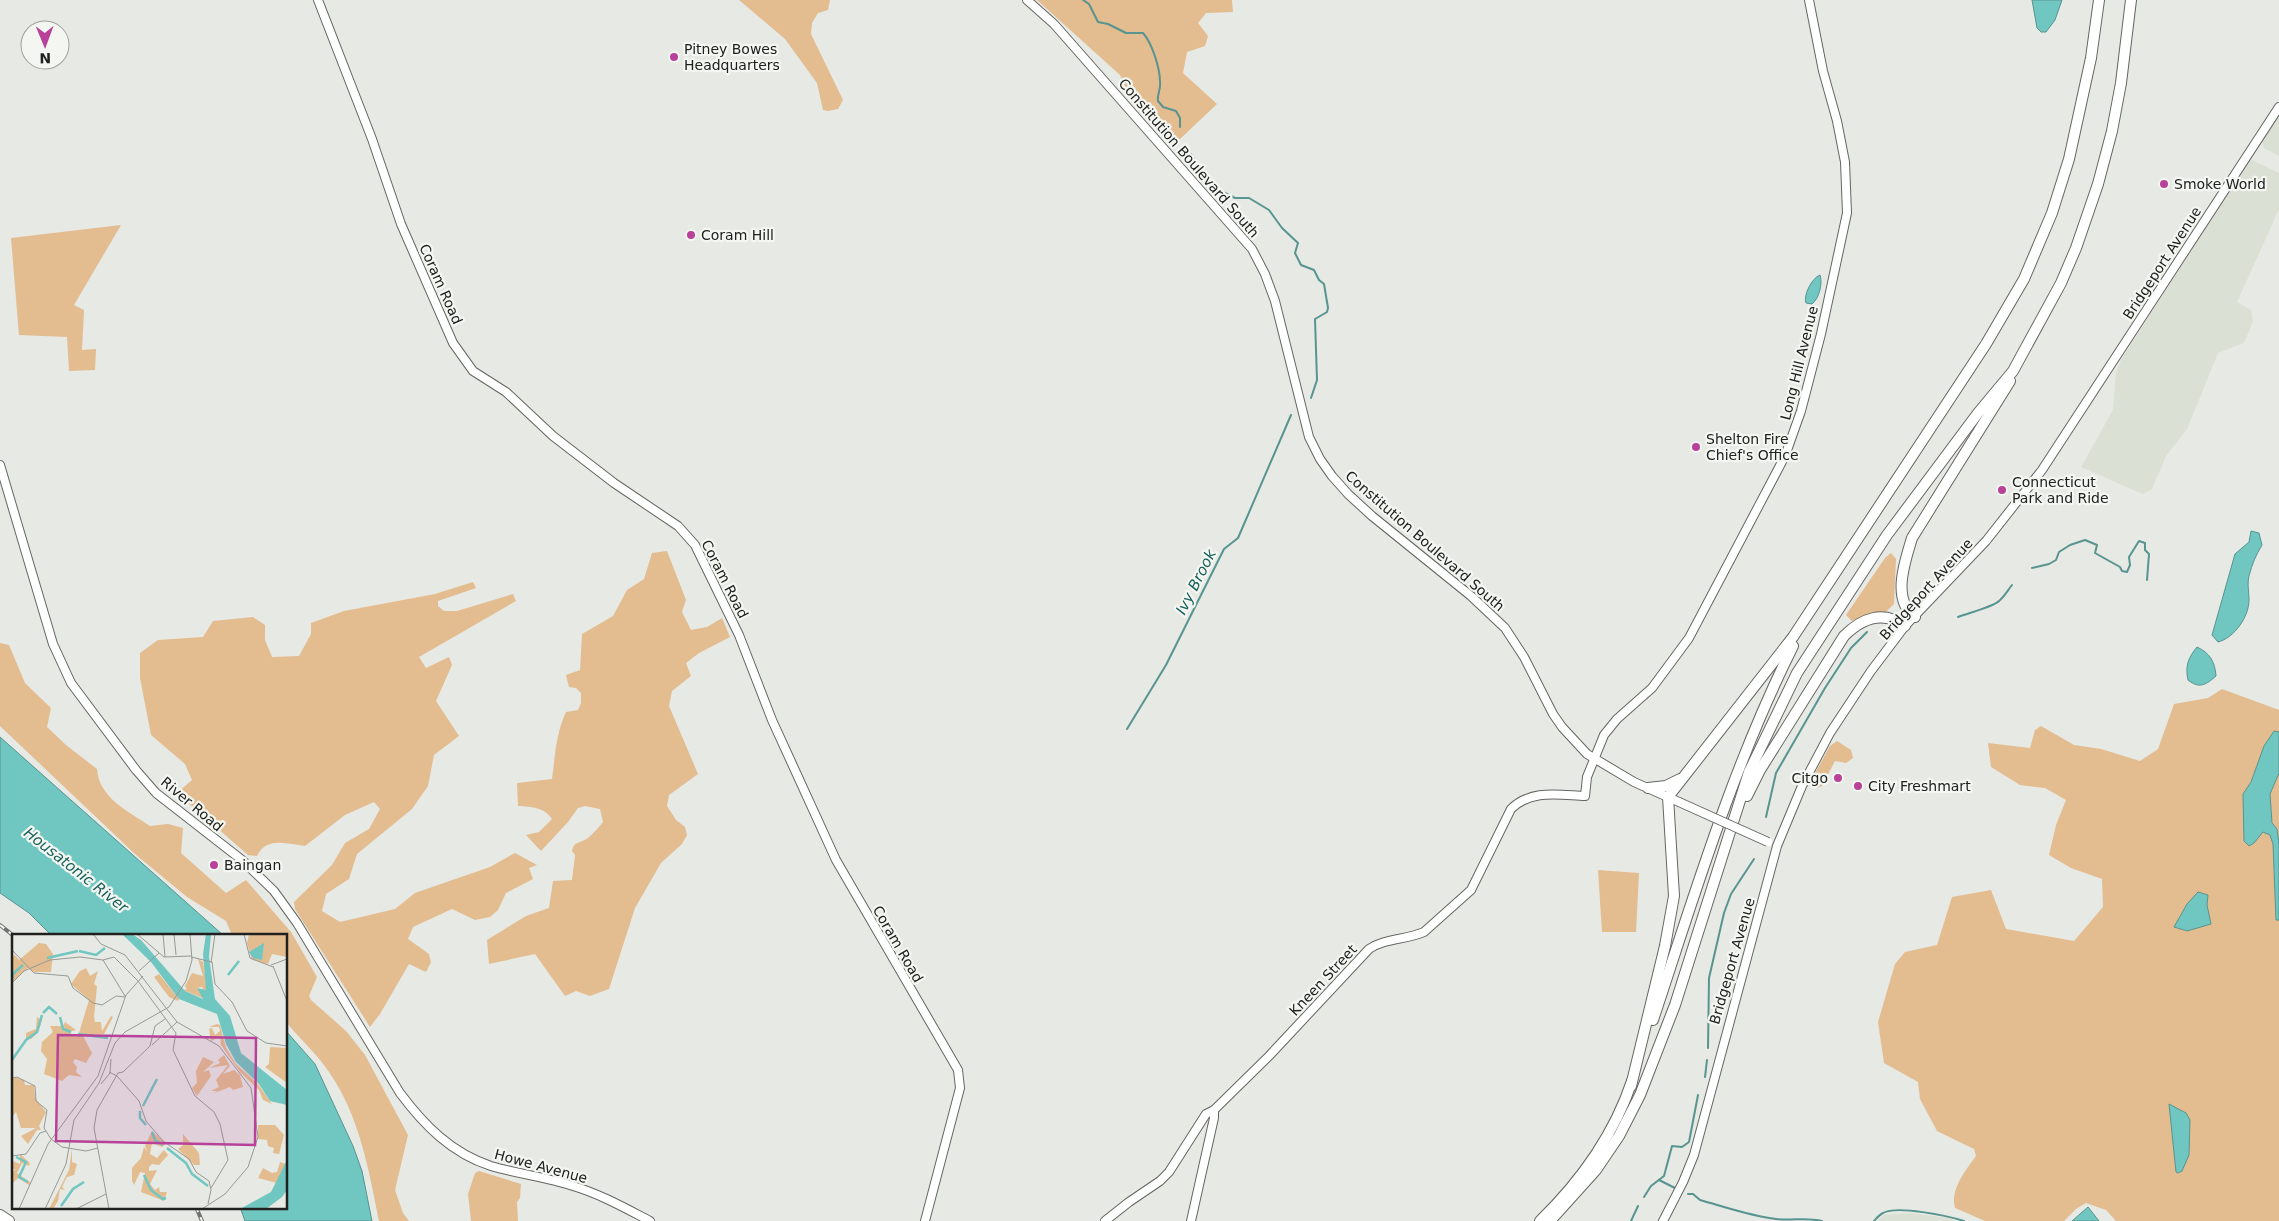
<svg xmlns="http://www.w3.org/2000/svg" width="2279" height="1221" viewBox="0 0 2279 1221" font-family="'DejaVu Sans',sans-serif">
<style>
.built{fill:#dae0d4}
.green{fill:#e3bc90}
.water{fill:#70c6c0;stroke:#589490}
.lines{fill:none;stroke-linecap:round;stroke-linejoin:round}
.stream{stroke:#589490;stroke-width:2}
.secondary-casing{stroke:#646662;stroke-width:10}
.highway-casing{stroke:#646662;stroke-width:12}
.secondary{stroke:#fff;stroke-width:8}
.highway{stroke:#fff;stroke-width:10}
.rail-casing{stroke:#71726f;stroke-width:4}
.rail{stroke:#f4f7f1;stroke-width:2;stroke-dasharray:5.5;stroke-linecap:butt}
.secondary-bridge-casing{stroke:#646662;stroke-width:10;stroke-linecap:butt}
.secondary-bridge{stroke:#fff;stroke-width:8}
.poi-dot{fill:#b84299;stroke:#f4f7f1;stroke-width:2}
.labels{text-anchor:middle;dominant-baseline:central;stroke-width:4.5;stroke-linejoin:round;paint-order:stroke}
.poi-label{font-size:14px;fill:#20211f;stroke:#f4f7f1;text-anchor:start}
.street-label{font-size:14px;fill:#20211f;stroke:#f4f7f1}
.water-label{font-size:15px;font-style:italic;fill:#18605c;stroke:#f4f7f1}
.inset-river{fill:none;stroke:#70c6c0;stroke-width:2.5}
.inset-road{fill:none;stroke:#979995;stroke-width:1}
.view{fill:#b84299;fill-opacity:0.15;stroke:#b84299;stroke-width:2.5}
.inset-edge{fill:none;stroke:#20211f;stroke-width:2.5}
</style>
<rect width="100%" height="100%" fill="#e7e9e4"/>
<g class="built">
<path d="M2279 116V156L2264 148 2262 142Z"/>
<path d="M2252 160 2279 173V209L2237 302 2251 310 2253 321 2244 343 2218 353 2187 429 2166 456 2152 489 2143 494 2138 492 2081 467 2113 410 2116 373 2121 360 2249 161Z"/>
<path d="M1910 1213 1948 1218 1956 1221H1877L1884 1215Z"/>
</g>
<g class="green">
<path d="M739 0H830L828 10 818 13 812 23 811 34 843 100 838 109 828 111 823 110 817 83 785 39Z"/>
<path d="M1037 0H1232L1233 12 1206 13 1198 23 1208 36 1205 46 1187 52 1183 73 1217 104 1180 139 1167 137 1129 95 1120 75Z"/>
<path d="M121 225 74 305 84 310 82 350 96 349 95 370 69 371 67 337 19 335 11 238Z"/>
<path d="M667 551 686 600 682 612 691 630 707 627 722 618 730 637 699 653 686 663 691 676 672 691 669 706 698 774 669 795 667 806 676 820 685 827 687 835 682 844 661 863 635 908 609 989 590 996 576 991 565 996 535 954 489 964 487 940 526 916 549 908 553 881 572 880 575 855 572 851C574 841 581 843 588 838 593 834 599 827 603 822L600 809 585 806 578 808 568 822 541 851 526 835 539 832 552 819C544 807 532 807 518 806L517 783 552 779C555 757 556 733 566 712L578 710 581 703V693L576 688 569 687 566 675 580 670 582 634 613 616 627 590 644 579 652 553Z"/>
<path d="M1891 553 1896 559 1894 604 1886 612H1873L1852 621 1846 615 1885 558Z"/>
<path d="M473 582 476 588 438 601V606L444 611H457L513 594 516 601 419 657 426 668 449 657 452 665 436 701 459 736 434 755 428 786 412 809 357 854 349 879 326 894 322 911 340 922 395 909 415 893 490 867 515 853 537 865 529 868 533 879 506 893 498 910 490 917 475 920 452 909 413 927 408 939 429 954 431 962 426 972 409 964 380 1014 370 1027 295 909 294 902 332 865 345 843 369 829 380 809 374 802 345 815 305 846C288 844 266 836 257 856L248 855 177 793 192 780 185 764 151 735 140 678V653L158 640 203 637 213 621 253 617 265 625V640L272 657 299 656 311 634V623L344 611 435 594Z"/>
<path d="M0 643 9 645 25 683 51 708 47 727 66 745 97 769C99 798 128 811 150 826L168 824 183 828 181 853 226 893 246 880 291 932 317 977 309 996 311 1000 346 1031 365 1055 408 1135 395 1190 403 1213 409 1221H379C369 1170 359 1115 329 1072 317 1054 300 1039 286 1022V935H232L226 921 187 897 135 854 0 726Z"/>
<path d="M2222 689 2279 710V1221H2116L2106 1210 2086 1203 2076 1209 2064 1221H1985L1955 1208C1950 1190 1965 1171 1976 1156L1974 1149 1937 1131 1920 1099 1918 1082 1884 1063 1878 1022 1895 964 1905 952 1937 945 1952 897 1991 890 2006 929 2074 941 2103 907 2102 879 2071 868 2049 855 2056 825 2066 800 2045 788 2020 785 1991 767 1988 743 2030 748 2035 730 2041 726 2074 745 2101 749 2140 761 2158 749 2174 704 2208 698Z"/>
<path d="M1837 741 1851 750 1853 758 1846 763 1835 761 1822 786 1817 788 1813 777 1830 746Z"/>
<path d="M1598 870 1639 873 1636 932H1602Z"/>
<path d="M479 1171 521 1184 520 1198 517 1202 518 1221H471L468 1194 475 1173Z"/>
</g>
<g class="water">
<path d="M2032 0H2062L2055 20 2046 32H2041L2037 28Z"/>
<path d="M1820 275C1823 283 1819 299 1812 304L1806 303C1803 295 1812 278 1820 275Z"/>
<path d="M2251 531 2259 533 2262 545C2256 555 2252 564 2249 576 2247 584 2249 592 2249 600 2249 617 2234 638 2218 642L2212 635 2235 554 2249 542Z"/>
<path d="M2197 647C2210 653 2215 662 2216 676 2206 685 2199 689 2188 680 2185 666 2188 658 2197 647Z"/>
<path d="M2274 731 2279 732V773L2270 794 2272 823 2277 829 2279 844V920H2276L2273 844 2270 835 2263 832 2254 843 2249 846 2244 841 2243 794 2251 782 2264 746Z"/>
<path d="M0 737 223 935H51L29 913 0 893Z"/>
<path d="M2198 892 2208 895 2207 905 2211 924 2187 931 2174 927 2187 904Z"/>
<path d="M286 1031 315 1064 353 1146 362 1171 372 1221H245L240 1207H286Z"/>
<path d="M2169 1104 2186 1113 2190 1120 2189 1155 2182 1171 2178 1173 2176 1172Z"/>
<path d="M2088 1207 2099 1221H2072Z"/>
</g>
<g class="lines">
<g class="stream">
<path d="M1083 0 1089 4 1098 22 1108 24 1126 33H1143C1152 43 1160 68 1160 82 1161 89 1157 94 1158 101L1163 107 1176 111 1180 118V127"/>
<path d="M1191 154 1201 171 1221 191 1235 198H1249L1269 210 1282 228 1298 243 1295 253 1301 265 1314 270 1319 280 1324 284 1328 308 1327 312 1315 319 1317 380 1311 398"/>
<path d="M2032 568 2049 564 2056 560 2059 552 2070 545 2085 540 2097 545 2095 553 2120 567 2122 571 2127 572 2130 565 2129 557 2139 541 2145 543V550L2149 554 2147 580"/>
<path d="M1958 617C1968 613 1993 607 1999 601 2004 597 2008 590 2012 585"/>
<path d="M1127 729 1166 665 1224 549 1238 538 1291 415"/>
<path d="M1766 817 1776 773 1825 688 1851 648 1867 632"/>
<path d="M1708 1048 1709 978 1724 913 1731 894 1754 859"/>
<path d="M1705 1077 1707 1060"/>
<path d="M1659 1180 1675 1188"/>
<path d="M1688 1194H1693L1700 1200C1725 1207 1750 1216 1776 1219 1792 1221 1806 1217 1822 1221"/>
<path d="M1644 1197 1651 1186 1664 1176 1672 1146 1682 1147 1689 1142 1698 1095"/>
<path d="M1631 1221 1638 1206"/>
<path d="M1874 1221C1876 1219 1879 1215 1883 1213 1897 1205 1948 1216 1964 1221"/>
</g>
<defs>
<g id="secondary">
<path d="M318 0 372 139 401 224 453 343 473 371 506 392 553 436 614 483 678 526 695 545 739 635 772 720 836 860 958 1070 960 1088 925 1221"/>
<path d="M1027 0 1054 24 1252 249 1265 274 1275 301 1309 437 1320 459 1332 476 1348 494 1372 516 1471 596 1505 628 1524 657 1553 714 1562 727 1587 754 1634 782 1679 802"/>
<path d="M0 465 53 644 71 683 136 770 156 793 242 860 274 891 297 923 400 1093C424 1125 451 1153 491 1166 518 1174 546 1177 573 1186 600 1194 625 1208 650 1221"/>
<path d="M1105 1221 1129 1202 1160 1181 1169 1172 1206 1114 1214 1110"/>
<path d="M1191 1221 1214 1118V1110L1269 1056 1369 949C1385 938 1406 940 1424 932L1471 890 1511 809C1531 789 1559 795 1585 796L1587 777 1604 735 1617 719 1652 688 1689 638 1785 456 1801 411 1821 334 1847 213 1845 162 1837 121 1823 71 1809 0"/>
<path d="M1663 1221 1683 1182 1694 1155 1777 846 1802 786 1830 733 1871 671 1905 626 1986 541 2042 470 2279 107"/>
</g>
<g id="highway">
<path d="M1915 617C1891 600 1905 561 1912 538L2010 381"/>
<path d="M1648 788 1666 786 1680 779"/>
<path d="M1747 796 1760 770 1844 636C1862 618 1883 610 1905 626"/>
<path d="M1653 1020C1695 893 1733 766 1793 646"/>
<path d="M1631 1086 1665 946 1674 896 1668 797 1793 637 1986 344 2024 279 2052 213 2069 159 2091 58 2099 0"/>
<path d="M0 1215 9 1221"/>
<path d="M1540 1221C1580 1182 1614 1135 1632 1081"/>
<path d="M1550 1221 1596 1170 1619 1136 1640 1095 1675 1005 1749 772 1797 673 1887 535 1978 413 2013 371 2061 283 2076 248 2098 184 2112 131 2121 83 2131 0"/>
</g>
</defs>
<use href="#secondary" class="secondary-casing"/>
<use href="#highway" class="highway-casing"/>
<use href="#secondary" class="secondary"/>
<use href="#highway" class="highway"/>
<defs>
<g id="rail">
<path d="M0 925 14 936"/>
<path d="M196 1207 202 1221"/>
</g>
</defs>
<use href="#rail" class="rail-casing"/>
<use href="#rail" class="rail"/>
<defs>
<path id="secondary-bridge" d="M1679 802 1768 842"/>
</defs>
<use href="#secondary-bridge" class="secondary-bridge-casing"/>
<use href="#secondary-bridge" class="secondary-bridge"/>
</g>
<g class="poi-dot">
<circle cx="674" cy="57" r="5"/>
<circle cx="2164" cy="184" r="5"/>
<circle cx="691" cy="235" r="5"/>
<circle cx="1696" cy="447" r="5"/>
<circle cx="2002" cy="490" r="5"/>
<circle cx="1838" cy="778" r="5"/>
<circle cx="1858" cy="786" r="5"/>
<circle cx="214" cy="865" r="5"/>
</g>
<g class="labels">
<g class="poi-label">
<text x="684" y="49">Pitney Bowes<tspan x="684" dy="16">Headquarters</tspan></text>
<text x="2174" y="184">Smoke World</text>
<text x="701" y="235">Coram Hill</text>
<text x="1706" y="439">Shelton Fire<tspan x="1706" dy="16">Chief's Office</tspan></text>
<text x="2012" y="482">Connecticut<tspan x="2012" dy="16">Park and Ride</tspan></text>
<text x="1828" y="778" text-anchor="end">Citgo</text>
<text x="1868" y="786">City Freshmart</text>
<text x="224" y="865">Baingan</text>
</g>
<g class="street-label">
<text transform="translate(1189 158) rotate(49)">Constitution Boulevard South</text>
<text transform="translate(2162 263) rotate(-57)">Bridgeport Avenue</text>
<text transform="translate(441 284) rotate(66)">Coram Road</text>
<text transform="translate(1799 363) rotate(-76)">Long Hill Avenue</text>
<text transform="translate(1425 541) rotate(41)">Constitution Boulevard South</text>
<text transform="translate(725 579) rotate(63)">Coram Road</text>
<text transform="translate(1926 589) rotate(-48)">Bridgeport Avenue</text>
<text transform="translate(192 804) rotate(40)">River Road</text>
<text transform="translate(898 944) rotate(60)">Coram Road</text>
<text transform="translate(1732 961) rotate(-74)">Bridgeport Avenue</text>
<text transform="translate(1323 980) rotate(-47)">Kneen Street</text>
<text transform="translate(541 1166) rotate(15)">Howe Avenue</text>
</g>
<g class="water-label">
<text transform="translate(1196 582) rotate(-63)">Ivy Brook</text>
<text transform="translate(76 870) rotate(38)">Housatonic River</text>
</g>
</g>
<g transform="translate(12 934)">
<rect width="275" height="275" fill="#e7e9e4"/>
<path d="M237 0H275V23L260 20 256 30 240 26 235 9ZM27 9 34 10 41 20 39 38H22L16 34 0 48V23L3 21 7 26ZM186 25 191 28 196 64 190 53 185 54 193 65 171 56 175 55 173 52 180 39 191 42ZM74 34 78 42 86 37 82 50 85 52 82 83 83 88H89L90 97 99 82 101 83 92 100H70L80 119 74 129 63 125 61 128 65 133 64 138 70 143 57 141 50 147 32 140 35 125 29 117 30 108 41 98 38 92H51L53 88 64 96 57 98 63 103 67 99 77 66 59 50 68 37ZM147 40 167 65 166 67 157 63 142 43ZM25 83 30 86 26 98 19 105 14 104V99L24 95ZM205 90 208 91 214 114 224 130 246 150 260 170 251 166 247 156 228 138 209 111 208 103 199 107 197 95 200 94 203 101 208 97 207 93H197ZM258 113 275 114V149L253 133 257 130ZM212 121 218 132 211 140 222 136 228 141 231 153 221 156 218 153 202 159 205 157H199L207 153 204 146 216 131 197 134 208 129 206 126ZM191 123 202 128 191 138 197 136 199 142 185 162 180 154 185 149 184 137ZM3 143 12 146 13 151H22L23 164 34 178 27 192 29 196H25L16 210 9 202 24 194H9L4 178 0 183V145ZM246 191H263L272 201 267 220 261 219 262 214 256 212 255 206 246 205ZM140 197 154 210 150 213 140 209 138 220 145 224 152 216 156 221 147 231 140 230 137 233V237L145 236 138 250 143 256 147 253 148 258H155L152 267 129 258 133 239 128 238 122 251 120 247V234L129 224 132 213 136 218 133 212ZM171 200 187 219 188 231H182L166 215 171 211ZM60 214V228L65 230 62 241 55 243 50 253 53 256 48 255 46 267 41 275H37L57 236ZM8 220 18 229 17 232 10 229 5 239 19 249 17 251 6 244 0 250V238L4 235 0 236V227L8 230ZM268 228 274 230 265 249 246 244 251 234 260 239 265 238Z" fill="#e3bc90"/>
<path d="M110 0H120L129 6 173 57 191 65 185 54 194 56 191 20 194 0H199L197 23 203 65 218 82 229 119 275 156V171L258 167 247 150 224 128 214 110 205 80 167 65 139 28ZM252 9 250 26 241 24 237 18ZM275 226V256L270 263 254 275H228L259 258Z" fill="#70c6c0"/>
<path class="inset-river" d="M67 17 84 21 93 14M35 24 66 17M216 41 227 27M0 46 1 40 11 31M31 79 37 73 45 80M48 83 51 95 59 98M66 100 96 104M0 126 14 106 25 98 30 81M131 172 145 145M128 177V184L134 191M140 198 143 206 151 211M155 214 174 229 180 240 196 252M4 223 14 228 7 243 16 248M132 241 139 256 151 265 154 264M49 272 61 255 72 248"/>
<path class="inset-road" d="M81 0 89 10 113 21 165 88 207 112 239 154 246 203 236 233 213 260 190 275M125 0 152 23 179 22M151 0 153 23M162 0 164 21M232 0 238 24 261 33M0 16 22 39 56 42 61 54 81 69 90 71 104 62 113 63M179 23 200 28 203 50 220 68 235 97 254 109 275 112M91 26 113 62M199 29 203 0M259 31 275 25M261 32 275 67M127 37 147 19M126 47 164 99 161 116 183 162 202 178 208 190 216 226 199 254M0 49 12 37 38 26 68 23 91 26 102 23 126 47M140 111 165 88M97 138 105 142 127 167 134 187 151 207 177 225 184 238 197 247 199 256 196 270M0 144 5 143 23 152 24 167 35 176 32 194 39 205M89 150 98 139 99 125M39 205 50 213 74 217 86 214M0 222 14 220 28 199 34 197M7 275 36 210 86 142 114 61 131 42M33 275 54 230 62 186 87 149 103 109 113 98 157 73 174 47 180 26 178 0M64 275 94 260M97 275 82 194 85 176 106 139 111 138 138 112 143 92 153 85"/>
<path class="view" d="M46 101 244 104 243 211 44 207Z"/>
<rect width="275" height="275" class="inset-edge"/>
</g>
<g transform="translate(45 45) rotate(179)"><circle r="24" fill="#f4f7f1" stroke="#9fa19d"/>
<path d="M0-4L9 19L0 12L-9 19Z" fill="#b84299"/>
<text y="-8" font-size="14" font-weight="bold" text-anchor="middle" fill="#20211f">N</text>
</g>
</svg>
